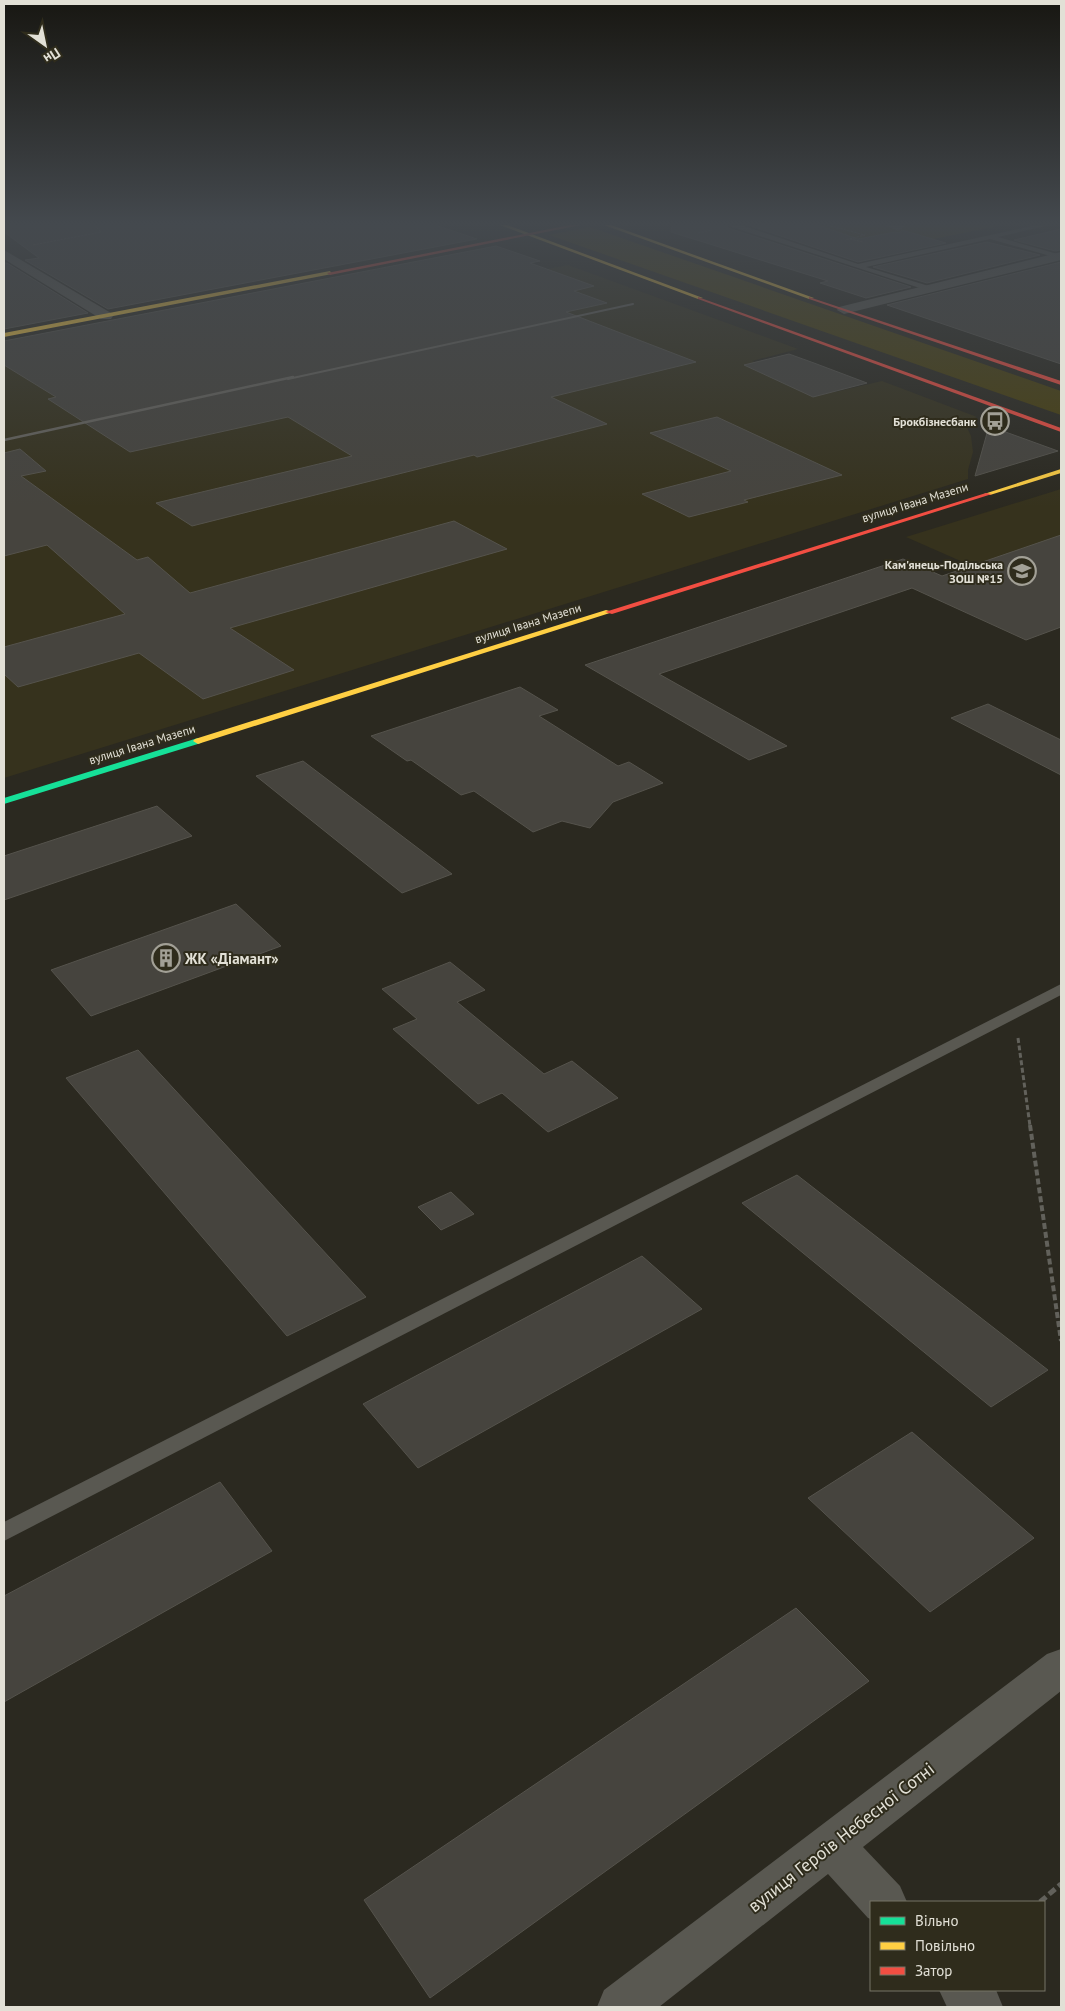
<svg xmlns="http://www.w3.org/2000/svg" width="1065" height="2011" viewBox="0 0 1065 2011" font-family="'PT Sans',sans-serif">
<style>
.built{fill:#36321d}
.green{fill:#49400e}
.building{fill:#46443e;stroke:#55534c}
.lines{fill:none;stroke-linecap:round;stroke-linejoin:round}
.path-far3{stroke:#62615b;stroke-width:1;stroke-dasharray:2.5 1;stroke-linecap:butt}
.path-far2{stroke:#62615b;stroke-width:3;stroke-dasharray:5 2.5;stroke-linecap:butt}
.path-far1{stroke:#62615b;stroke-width:4;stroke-dasharray:6 3;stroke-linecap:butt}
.path{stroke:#62615b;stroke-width:5;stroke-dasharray:8 4;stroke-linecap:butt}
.lane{fill:#595851;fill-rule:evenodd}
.street{fill:#595851;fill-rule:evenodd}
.fast{fill:#16e098;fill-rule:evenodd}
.slow{fill:#ffcf43;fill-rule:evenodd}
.jam{fill:#f24e42;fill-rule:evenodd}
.rail-far1{stroke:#66645e;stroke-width:2}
.rail{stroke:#66645e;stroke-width:2.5}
.labels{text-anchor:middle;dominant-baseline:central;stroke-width:4;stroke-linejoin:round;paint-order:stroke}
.far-poi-label{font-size:12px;font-weight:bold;fill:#e2e0d6;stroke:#2f2c1c;text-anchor:end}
.far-street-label{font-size:12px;fill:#e2e0d6;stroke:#2f2c1c}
.poi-label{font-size:15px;font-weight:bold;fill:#e2e0d6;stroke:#2f2c1c;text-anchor:start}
.near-street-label{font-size:18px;fill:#e2e0d6;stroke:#2f2c1c}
</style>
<rect width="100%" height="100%" fill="#2b2920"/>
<g class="built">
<path d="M568 265 798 349 752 361 835 392 882 381 977 417 964 421 971 436 973 452 968 470V479L4 778V352L159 321 486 281Z"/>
<path d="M1061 489V605L906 537Z"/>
</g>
<g class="green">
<path d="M781 225H1003L869 252Z"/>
<path d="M590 227 1061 391V415L549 235Z"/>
</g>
<g class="building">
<path d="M4 225H435L477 239 108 309 25 260 39 258 4 232Z"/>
<path d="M672 225H727L728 228 911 287 866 298 820 283 828 281 671 232Z"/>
<path d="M748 225H817L858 239 895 232 899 233 902 230 946 243 858 262Z"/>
<path d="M1061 229V250L1055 251 1014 240Z"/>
<path d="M987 242 1040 255 927 283 873 267Z"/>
<path d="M496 246 540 261 530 263 594 286 574 291 607 303 566 312 696 362 551 397 607 424 477 457 474 455 192 526 156 503 352 456 288 417 130 452 48 399 56 397 4 365V341Z"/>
<path d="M1061 262V364L887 305Z"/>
<path d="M4 263H7L88 313 4 329Z"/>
<path d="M789 354 814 363 867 383 813 397 744 365Z"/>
<path d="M717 417 842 475 744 500 748 502 689 517 642 494 731 471 650 433Z"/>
<path d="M989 426 1058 451 975 476Z"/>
<path d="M20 449 46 471 21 476 137 560 148 557 190 593 454 521 507 549 230 628 294 670 203 699 139 653 18 687 4 674V647L125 614 47 545 4 556V453Z"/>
<path d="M1061 535V627L1026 640 912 588 659 674 787 746 749 760 585 665 903 559 942 576Z"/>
<path d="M520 687 558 710 539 716 618 766 629 762 663 783 613 802 590 828 562 821 533 832 474 791 461 795 411 760 407 761 371 736Z"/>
<path d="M988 704 1061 740V775L951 718Z"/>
<path d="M303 761 452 874 402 893 256 776Z"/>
<path d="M157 806 192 836 4 900V856Z"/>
<path d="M236 904 281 946 91 1016 51 970Z"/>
<path d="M450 962 485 990 457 1002 544 1074 572 1061 618 1098 548 1132 502 1093 478 1104 393 1029 417 1019 382 989Z"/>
<path d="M138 1050 366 1297 287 1336 66 1078Z"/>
<path d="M797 1175 1048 1370 991 1407 742 1203Z"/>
<path d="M451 1192 474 1214 441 1230 418 1207Z"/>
<path d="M642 1256 702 1309 418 1468 363 1404Z"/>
<path d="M912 1432 1034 1538 930 1612 808 1498Z"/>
<path d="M220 1482 272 1551 4 1702V1596Z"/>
<path d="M796 1608 869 1681 430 1998 364 1900Z"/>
</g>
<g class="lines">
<g class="path-far3">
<path d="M827 225 865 235 845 240"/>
<path d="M698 233 712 230"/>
<path d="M850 239 863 242"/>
<path d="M33 245 101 232 94 225"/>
</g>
<path class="path-far2" d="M1018 1038 1030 1126"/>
<path class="path-far1" d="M1030 1125 1061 1341"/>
<path class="path" d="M1040 1902 1061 1884"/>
<g class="lane">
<path d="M741 225 858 264 1036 225H1050L998 237 1061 255V259L990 239 866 267 932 287 933 289 929 291 729 226Z"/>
<path d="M1061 984V995L4 1541V1522Z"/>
</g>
<g class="street">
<path d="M885 225H903L904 227 898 231Z"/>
<path d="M4 250 111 313 113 316 111 319H101L4 259Z"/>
<path d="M1061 252V260L844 314 837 310 839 307Z"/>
<path d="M1061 1649V1691L863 1847 900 1886 907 1902H871V1919L868 1918 828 1874 659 2007H597L604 1990 1047 1654Z"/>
<path d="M939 1990H996L1003 2007H947Z"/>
</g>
<path class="fast" d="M198 738 203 741 201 743 4 804V798Z"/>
<g class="slow">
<path d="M500 225H507L703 298 698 299Z"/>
<path d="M604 225H611L814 298 809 299Z"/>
<path d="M330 271 332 274 4 337V333Z"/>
<path d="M1061 469V473L990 495 984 494Z"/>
<path d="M606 610 613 612 201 743 198 744 193 741 195 739Z"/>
</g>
<g class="jam">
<path d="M570 225H581L330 275 327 273Z"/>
<path d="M698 297 1061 428V432L698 299Z"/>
<path d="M809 297 1061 381V385L809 299Z"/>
<path d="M986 493 992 494 612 614 605 612Z"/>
</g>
<path class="rail-far1" d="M288 379 633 304"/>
<path class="rail" d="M4 440 293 377"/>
</g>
<linearGradient id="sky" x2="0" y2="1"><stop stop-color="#181712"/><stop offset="0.44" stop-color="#44494e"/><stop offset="1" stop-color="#44494e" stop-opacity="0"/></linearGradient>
<rect width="1065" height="507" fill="url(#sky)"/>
<defs>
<symbol id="bus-ring" viewBox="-11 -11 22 22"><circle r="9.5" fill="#2f2c1c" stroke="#a2a096" stroke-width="1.5"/><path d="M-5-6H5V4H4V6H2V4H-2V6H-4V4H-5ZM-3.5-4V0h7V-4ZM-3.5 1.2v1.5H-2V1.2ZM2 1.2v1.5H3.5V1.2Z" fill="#a2a096"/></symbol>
<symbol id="school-ring" viewBox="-11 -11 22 22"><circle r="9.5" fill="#2f2c1c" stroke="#a2a096" stroke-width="1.5"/><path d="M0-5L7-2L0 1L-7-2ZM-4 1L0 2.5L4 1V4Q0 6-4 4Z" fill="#a2a096"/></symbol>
<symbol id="building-ring" viewBox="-11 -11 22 22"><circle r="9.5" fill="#2f2c1c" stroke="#a2a096" stroke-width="1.5"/><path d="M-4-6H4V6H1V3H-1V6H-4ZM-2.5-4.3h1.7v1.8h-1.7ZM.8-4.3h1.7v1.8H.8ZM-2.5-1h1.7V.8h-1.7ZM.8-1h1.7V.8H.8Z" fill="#a2a096"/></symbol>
</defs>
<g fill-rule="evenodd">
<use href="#bus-ring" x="979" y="405" width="32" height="32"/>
<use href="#school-ring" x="1006" y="555" width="32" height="32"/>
<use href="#building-ring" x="150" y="942" width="32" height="32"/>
</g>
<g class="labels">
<g class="far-poi-label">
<text x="976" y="421">Брокбізнесбанк</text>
<text x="1003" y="564">Кам'янець-Подільська<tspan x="1003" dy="14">ЗОШ №15</tspan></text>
</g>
<g class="far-street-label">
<text transform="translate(915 502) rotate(-17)">вулиця Івана Мазепи</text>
<text transform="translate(528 623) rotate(-17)">вулиця Івана Мазепи</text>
<text transform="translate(142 744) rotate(-17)">вулиця Івана Мазепи</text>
</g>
<g class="poi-label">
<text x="185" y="958">ЖК «Діамант»</text>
</g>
<g class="near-street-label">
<text transform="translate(841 1837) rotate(-38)">вулиця Героїв Небесної Сотні</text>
</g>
</g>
<rect width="1065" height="2011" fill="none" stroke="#e2e0d6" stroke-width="10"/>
<rect x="870" y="1901" width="175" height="90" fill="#2f2c1c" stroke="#777466"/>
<rect x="880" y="1917" width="25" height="8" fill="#16e098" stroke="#777466"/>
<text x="915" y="1926" font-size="15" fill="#e2e0d6">Вільно</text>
<rect x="880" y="1942" width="25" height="8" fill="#ffcf43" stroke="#777466"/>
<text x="915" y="1951" font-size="15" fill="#e2e0d6">Повільно</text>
<rect x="880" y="1967" width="25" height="8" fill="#f24e42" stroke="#777466"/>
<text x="915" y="1976" font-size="15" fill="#e2e0d6">Затор</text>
<g transform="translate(45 45) rotate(147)" stroke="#2f2c1c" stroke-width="4" paint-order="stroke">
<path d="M0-4L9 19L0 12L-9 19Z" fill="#e2e0d6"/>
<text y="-8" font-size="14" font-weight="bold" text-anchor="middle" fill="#e2e0d6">Пн</text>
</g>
</svg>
